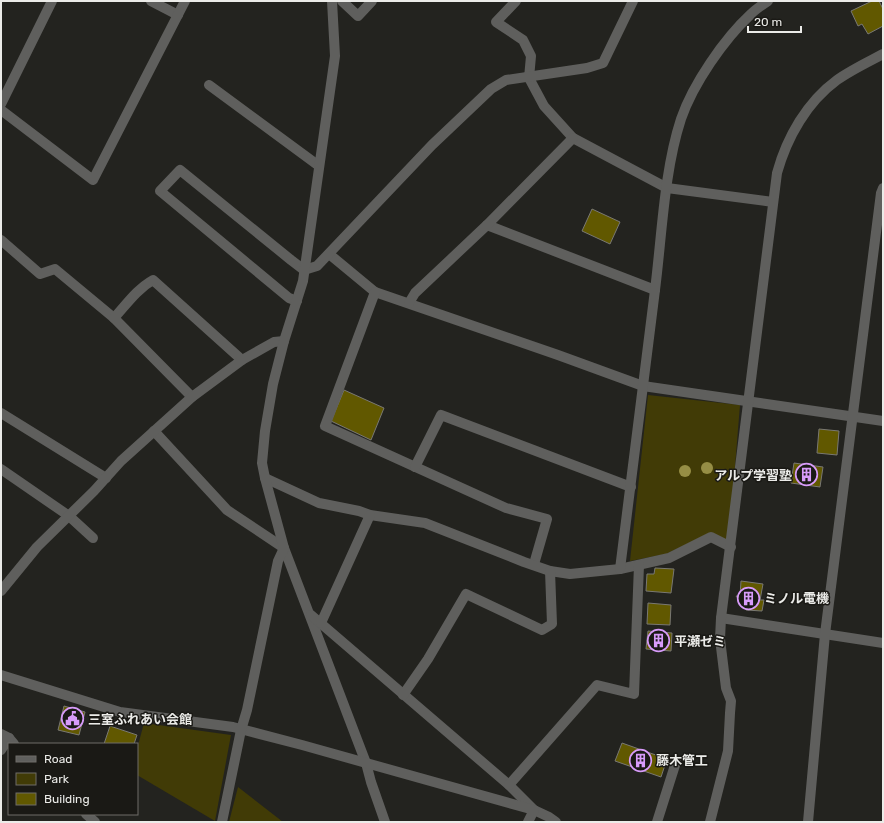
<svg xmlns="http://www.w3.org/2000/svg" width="884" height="823" viewBox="0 0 884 823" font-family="Rubik,'Noto Sans JP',sans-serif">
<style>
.green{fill:#413b06}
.building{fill:#615800;stroke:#797873}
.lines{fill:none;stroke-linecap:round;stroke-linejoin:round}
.lane{stroke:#5f5f5d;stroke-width:10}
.street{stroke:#5f5f5d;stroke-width:10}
.tree{fill:#968e45}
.labels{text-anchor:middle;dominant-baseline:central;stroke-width:3;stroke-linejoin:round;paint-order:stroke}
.poi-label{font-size:13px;font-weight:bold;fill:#ebebe8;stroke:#1a1915;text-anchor:start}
</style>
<rect width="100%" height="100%" fill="#23231f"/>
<g class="green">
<path d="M648 395 740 405 729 540 706 535 666 554 630 561Z"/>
<path d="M144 723 231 735 215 821 137 775V749Z"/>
<path d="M238 787 283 822H229Z"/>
</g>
<g class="building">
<path d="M872 1H879L883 9V26L868 34 862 24 858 26 851 11Z"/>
<path d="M592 209 620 222 610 244 582 231Z"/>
<path d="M344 390 384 408 371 440 331 421Z"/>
<path d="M819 429 839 431 837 455 817 453Z"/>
<path d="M794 463 823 467 820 487 791 483Z"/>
<path d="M655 568 674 569 671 593 646 591 647 574H654Z"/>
<path d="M741 581 763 584 760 600H764L762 611 746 610 736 596H740Z"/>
<path d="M648 603 671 605 670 625 647 624Z"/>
<path d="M648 631 672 633 671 651 646 649Z"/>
<path d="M64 706 85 712 79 735 58 730Z"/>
<path d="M110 726 137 735 134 744H104Z"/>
<path d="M622 743 667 759 661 777 615 761Z"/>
</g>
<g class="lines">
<path class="lane" d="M1 469 69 516 93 538"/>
<g class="street">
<path d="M151 1 178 15"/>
<path d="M342 1 358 16 372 1"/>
<path d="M516 1 496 22 523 40 531 56 529 78 544 106 573 138 667 188 773 202"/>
<path d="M209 85 319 166"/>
<path d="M1 104 52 1"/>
<path d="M1 110 93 180 185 1"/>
<path d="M487 225 655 290"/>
<path d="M1 240 40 274 55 269 114 318 192 397"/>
<path d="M329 254 375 292 558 355 643 386 883 421"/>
<path d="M375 292 325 426 506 508 547 519 534 564"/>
<path d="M297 301 289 298 160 191 180 170 291 260 304 270 317 266 432 145 491 89 506 80 587 68 603 63 633 1"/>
<path d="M409 303 415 293 487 225 573 138"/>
<path d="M114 318C126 305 137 289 153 280L242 360"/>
<path d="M1 413 106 478"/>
<path d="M154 431 227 510 284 548 366 763 371 782 385 822"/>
<path d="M415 467 441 415 631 487"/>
<path d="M265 478 319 503 359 511 370 515 425 523 524 562 550 571 570 574 620 569 669 558 711 537 731 547"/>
<path d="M620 569C632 476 644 383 655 290 662 235 664 171 681 119 693 84 724 39 751 14 756 9 762 5 768 1"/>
<path d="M1 591 37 547 94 491 121 461 192 397 242 360 274 342 284 341"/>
<path d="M311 615 509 785 534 810 549 817 556 822"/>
<path d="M721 618 883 643"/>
<path d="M321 623 370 515"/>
<path d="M1 675 120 712 233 727 302 745 534 810 528 822"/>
<path d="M403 695 428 659 466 594 542 630 552 624 550 571"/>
<path d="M1 734 9 738 14 744"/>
<path d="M1 750 9 738"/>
<path d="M509 785 597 685 634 694 639 565"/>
<path d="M86 814 95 822"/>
<path d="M222 822 241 730 247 710 278 561 284 548 265 478 262 463 265 431 273 384 284 341 303 281 335 56 332 1"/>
<path d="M657 822 676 762"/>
<path d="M710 822 728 751 730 713 731 701 726 688 720 639 721 618 777 173C787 137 807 102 837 80 851 70 868 62 883 54"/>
<path d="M808 822 825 634 881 193 883 188"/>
</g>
</g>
<g class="tree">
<circle cx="707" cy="468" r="6"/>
<circle cx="685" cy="471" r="6"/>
</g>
<defs>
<symbol id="building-ring" viewBox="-11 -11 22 22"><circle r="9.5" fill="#1a1915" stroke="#d79bf9" stroke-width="1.5"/><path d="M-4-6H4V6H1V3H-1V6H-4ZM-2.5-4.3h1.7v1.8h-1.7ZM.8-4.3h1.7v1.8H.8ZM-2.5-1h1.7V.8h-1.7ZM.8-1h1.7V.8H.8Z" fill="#d79bf9"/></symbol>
<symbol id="civic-ring" viewBox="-11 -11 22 22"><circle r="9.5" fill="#1a1915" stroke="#d79bf9" stroke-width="1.5"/><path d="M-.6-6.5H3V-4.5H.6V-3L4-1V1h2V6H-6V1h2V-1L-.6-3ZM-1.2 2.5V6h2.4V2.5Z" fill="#d79bf9"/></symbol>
</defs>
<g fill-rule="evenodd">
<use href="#building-ring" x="794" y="462" width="25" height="25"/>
<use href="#building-ring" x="736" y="586" width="25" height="25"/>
<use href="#building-ring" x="646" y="628" width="25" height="25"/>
<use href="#civic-ring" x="60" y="706" width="25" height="25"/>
<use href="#building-ring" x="628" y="748" width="25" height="25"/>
</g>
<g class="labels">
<g class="poi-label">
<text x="792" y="475" text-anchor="end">アルプ学習塾</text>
<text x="764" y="598">ミノル電機</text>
<text x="674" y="641">平瀬ゼミ</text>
<text x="88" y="719">三室ふれあい会館</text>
<text x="656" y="760">藤木管工</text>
</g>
</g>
<rect width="884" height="823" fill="none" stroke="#ebebe8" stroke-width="4"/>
<rect x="8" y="743" width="130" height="72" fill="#1a1915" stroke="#6e6d69"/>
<rect x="16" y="756" width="20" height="6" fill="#5f5f5d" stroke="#6e6d69"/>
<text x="44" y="763" font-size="12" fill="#ebebe8">Road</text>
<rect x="16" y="773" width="20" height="12" fill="#413b06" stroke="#6e6d69"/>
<text x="44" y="783" font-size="12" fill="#ebebe8">Park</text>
<rect x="16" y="793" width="20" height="12" fill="#615800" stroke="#6e6d69"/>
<text x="44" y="803" font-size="12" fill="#ebebe8">Building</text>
<path d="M748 26v6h53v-6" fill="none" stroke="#ebebe8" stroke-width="2"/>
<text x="754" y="26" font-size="12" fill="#ebebe8" stroke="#1a1915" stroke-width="3" paint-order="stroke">20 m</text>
</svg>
